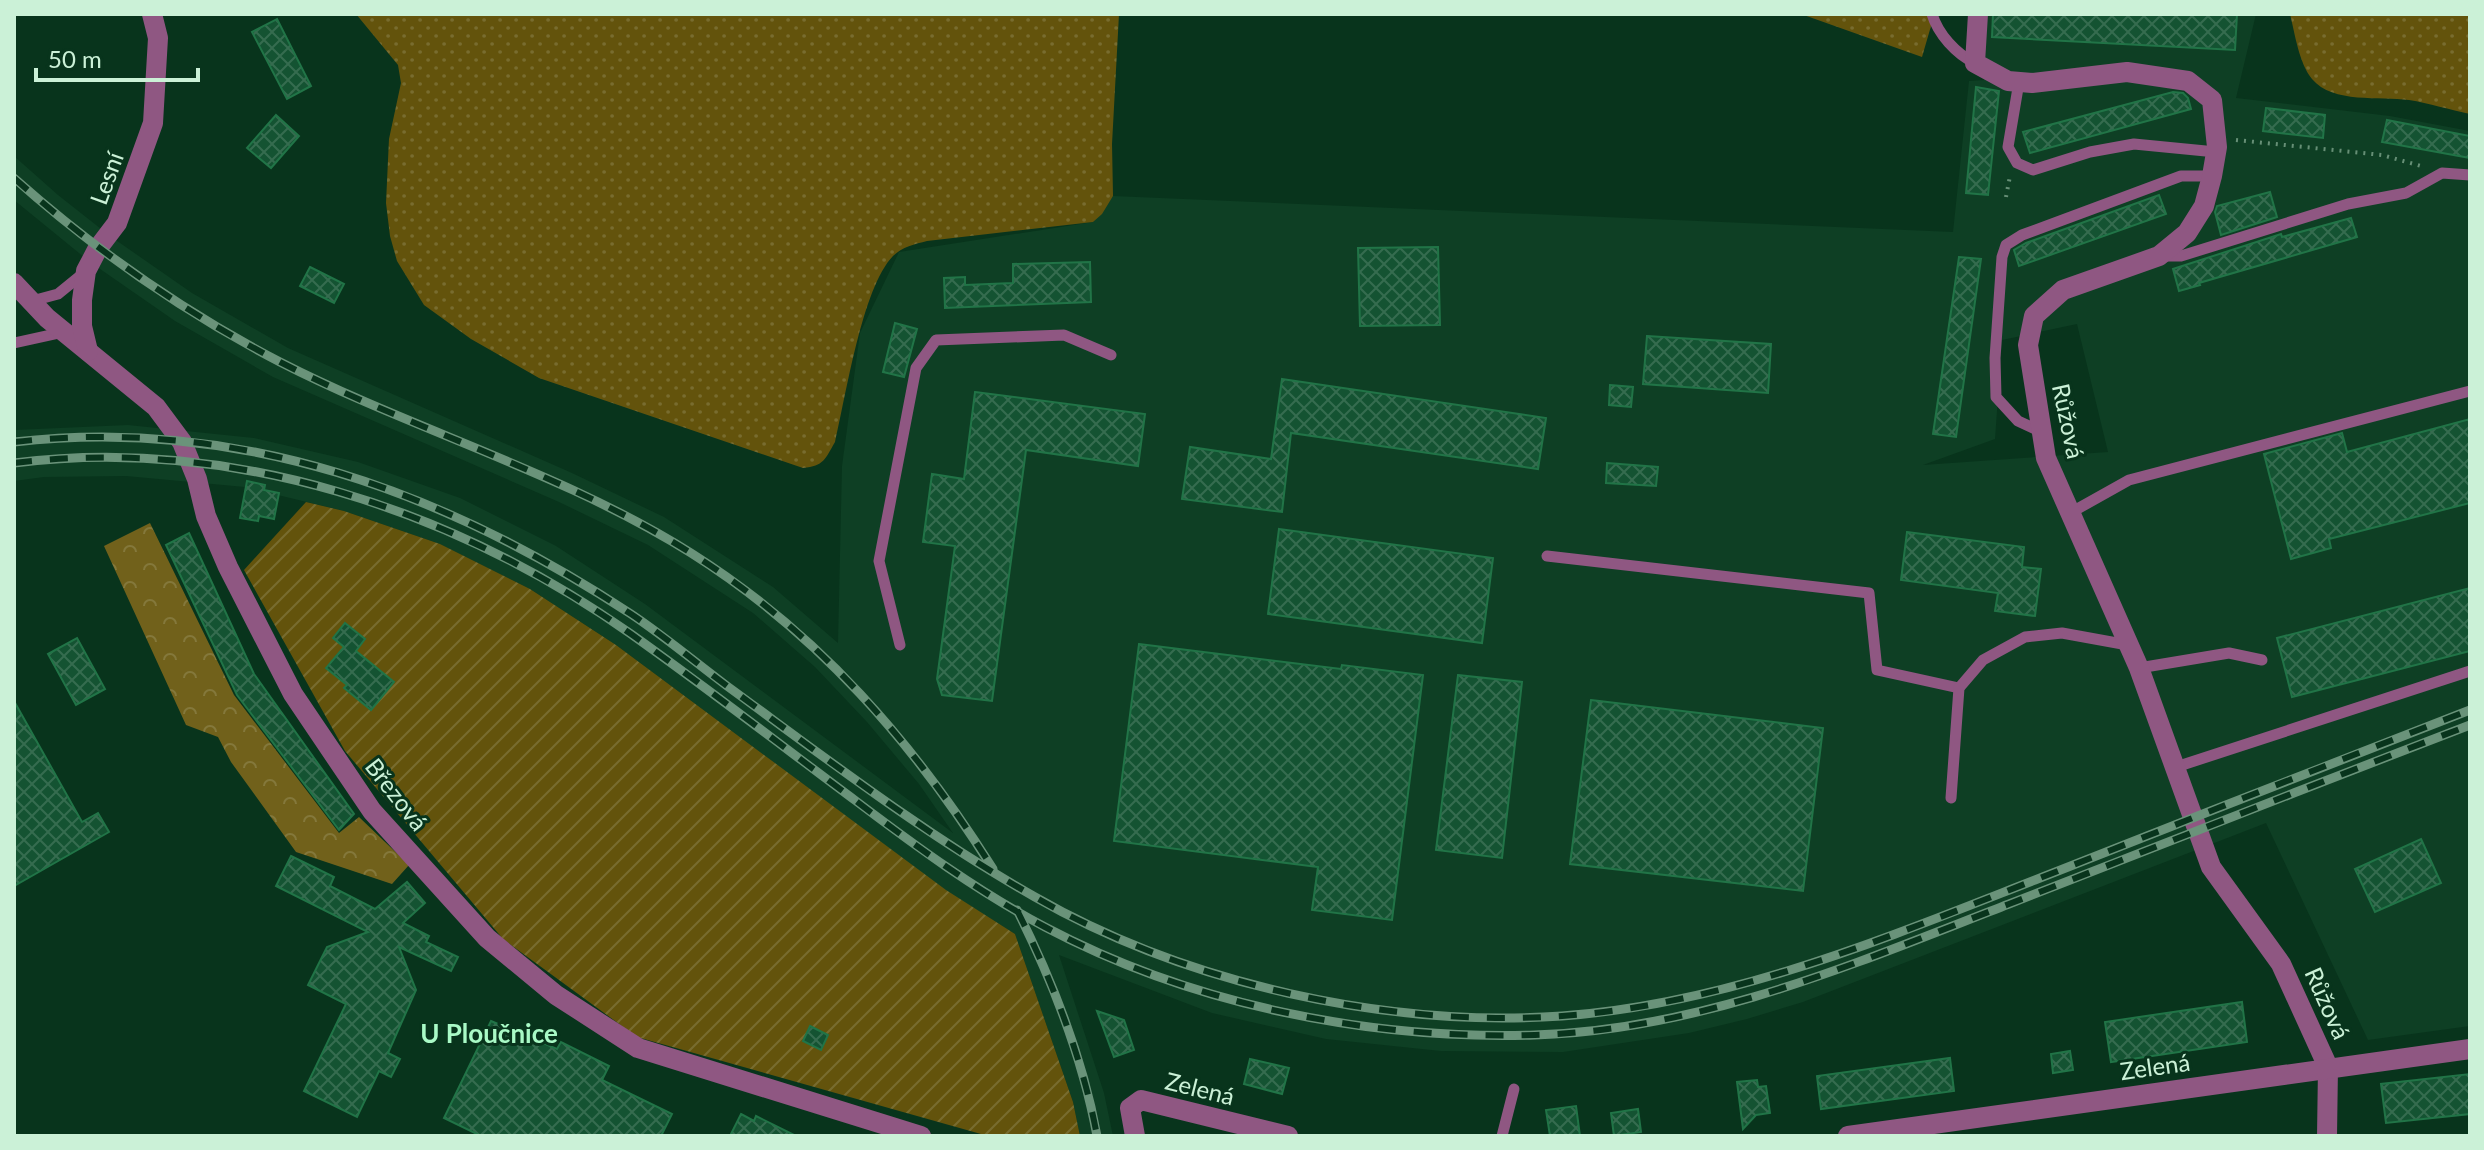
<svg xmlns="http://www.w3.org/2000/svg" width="2484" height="1150" viewBox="0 0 2484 1150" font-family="Lato,sans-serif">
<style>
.built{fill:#0e3f24;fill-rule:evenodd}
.grass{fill:url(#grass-dots)}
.forest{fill:url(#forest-crowns)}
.garden{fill:url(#garden-furrows)}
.building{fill:url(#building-cross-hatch);stroke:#217447;stroke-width:2}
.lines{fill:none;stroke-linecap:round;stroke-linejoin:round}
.path{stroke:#668f76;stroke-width:4;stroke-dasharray:2 6;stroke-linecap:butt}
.service{stroke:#8f5782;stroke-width:11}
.minor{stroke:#8f5782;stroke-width:20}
.rail-casing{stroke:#6a937a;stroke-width:9}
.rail{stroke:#08341c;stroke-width:6;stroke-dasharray:18;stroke-linecap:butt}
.labels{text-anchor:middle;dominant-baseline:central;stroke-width:6;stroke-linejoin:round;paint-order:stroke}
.street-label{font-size:24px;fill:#cbf1d7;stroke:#08341c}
.neighbourhood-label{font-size:26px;font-weight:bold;fill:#a9fac6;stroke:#08341c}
</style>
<defs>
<pattern id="grass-dots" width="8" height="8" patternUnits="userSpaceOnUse" patternTransform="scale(2)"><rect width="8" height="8" fill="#63530c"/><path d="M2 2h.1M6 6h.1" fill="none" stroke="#786c2f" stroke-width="1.8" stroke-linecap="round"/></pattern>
<pattern id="forest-crowns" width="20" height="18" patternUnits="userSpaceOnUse" patternTransform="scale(2)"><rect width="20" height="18" fill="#71611b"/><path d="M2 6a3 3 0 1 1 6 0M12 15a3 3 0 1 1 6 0" fill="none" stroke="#84783b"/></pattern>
<pattern id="garden-furrows" width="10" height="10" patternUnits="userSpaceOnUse" patternTransform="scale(2)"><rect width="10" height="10" fill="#63530c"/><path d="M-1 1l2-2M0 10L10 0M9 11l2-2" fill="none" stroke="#786c2f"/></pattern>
<pattern id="building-cross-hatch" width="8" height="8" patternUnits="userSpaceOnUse" patternTransform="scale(2)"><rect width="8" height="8" fill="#145332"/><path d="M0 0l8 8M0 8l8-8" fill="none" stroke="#356c4f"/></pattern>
</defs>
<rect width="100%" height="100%" fill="#08341c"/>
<path class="built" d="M1987 14H2256L2236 98 2390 116 2470 131V1026L2368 1040 2266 823 1803 1002 1747 1019 1689 1033 1563 1052 1441 1051 1326 1039 1212 1013 1059 955 1104 1093 1113 1136H1080L1073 1102 1015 934 946 891 616 645 530 589 440 544 344 511 245 487 126 476 44 477 14 481V430L128 425 254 438 358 462 460 498 556 546 645 604 953 833 919 784 867 722 815 667 753 613 648 545 559 502 273 377 175 321 90 262 14 200V156L58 195 110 236 192 293 288 348 572 473 664 517 773 587 838 643 842 466 860 333 899 252 1093 222 1113 196 1953 232 1969 81 1984 80ZM2077 324 2108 452 1923 465 1995 439 2002 340Z"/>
<g class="grass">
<path d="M356 14H1119L1112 144 1113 196 1102 214 1093 222 927 241C915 244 902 247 893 256 862 288 846 396 835 442 825 459 824 466 803 468L539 378 471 339 424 305 397 261 390 236 386 203 389 139 401 83 398 65Z"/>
<path d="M1801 14H1939L1931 26 1922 57Z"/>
<path d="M2290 14H2470V114C2450 110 2429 103 2409 100 2380 96 2333 104 2312 79 2299 63 2295 34 2290 14Z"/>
</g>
<path class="forest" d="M150 523 234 695 339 833 359 817 409 865 392 884 296 852 231 762 218 737 186 725 104 546Z"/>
<path class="garden" d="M306 502 344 511 440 544 530 589 616 645 946 890 1015 934 1073 1102 1080 1136H988L637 1037 503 939 345 751 244 570Z"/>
<g class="building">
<path d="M1993 14H2237L2235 50 1992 37Z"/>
<path d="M277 19 311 86 287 99 252 32Z"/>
<path d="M1976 87 1999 91 1988 195 1966 193Z"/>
<path d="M2173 92 2183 93 2188 98 2191 109 2030 153 2023 132Z"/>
<path d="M2266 108 2325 115 2323 138 2263 131Z"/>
<path d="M276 115 299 136 271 168 247 148Z"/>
<path d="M2387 120 2470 136V158L2382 142Z"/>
<path d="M2270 192 2277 217 2221 235 2215 212 2217 206Z"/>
<path d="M2159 195 2166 214 2019 266 2014 250 2026 243Z"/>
<path d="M2351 218 2357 237 2199 283 2200 285 2179 291 2173 269 2281 234 2282 237Z"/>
<path d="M1438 247 1440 325 1360 326 1358 248Z"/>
<path d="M1959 257 1981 259 1956 437 1933 434Z"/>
<path d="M1090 262 1091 302 945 308 944 278 965 277V285L1013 283V264Z"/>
<path d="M310 267 344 284 334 303 300 286Z"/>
<path d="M895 323 917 329 904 377 883 372Z"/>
<path d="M1647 336 1771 344 1768 393 1643 384Z"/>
<path d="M1282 379 1546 418 1538 469 1291 433 1282 512 1182 499 1190 447 1271 459Z"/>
<path d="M1610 385 1633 387 1631 407 1609 405Z"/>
<path d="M975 392 1145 414 1138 466 1026 450 992 701 942 695 937 679 955 546 923 542 932 474 964 479Z"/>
<path d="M2470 419V503L2329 539 2331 548 2291 559 2264 454 2342 433 2347 452Z"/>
<path d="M1607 463 1658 467 1656 486 1606 483Z"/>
<path d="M247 481 265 485 264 490 279 493 274 519 259 516 258 521 240 518Z"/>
<path d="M1279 529 1493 558 1482 643 1268 614Z"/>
<path d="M1907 532 2024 547 2022 567 2041 569 2035 616 1995 611 1998 593 1901 580Z"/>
<path d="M189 533 254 674 354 814 339 830 237 695 166 545Z"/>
<path d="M2470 588V651L2292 697 2277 638Z"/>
<path d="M345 623 365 639 356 651 394 682 371 710 344 688 347 685 326 668 344 647 333 638Z"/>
<path d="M77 638 105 689 76 705 48 654Z"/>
<path d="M1139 644 1341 669 1342 665 1423 675 1392 920 1312 910 1318 867 1114 841Z"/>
<path d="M1458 675 1522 682 1502 858 1436 850Z"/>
<path d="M1591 700 1823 728 1803 891 1570 864Z"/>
<path d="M14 701 82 822 98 813 109 832 14 886Z"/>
<path d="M2421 839 2441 883 2375 912 2355 869Z"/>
<path d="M291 856 334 877 330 886 375 909 407 882 425 903 403 923 429 936 426 942 458 957 451 971 399 947 416 990 388 1053 400 1059 391 1077 379 1071 357 1117 304 1091 346 1004 308 985 327 947 368 932 276 886Z"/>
<path d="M2242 1002 2247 1042 2111 1062 2105 1022Z"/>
<path d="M1097 1011 1124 1020 1134 1050 1114 1057Z"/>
<path d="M491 1021 557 1049 561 1042 609 1066 602 1080 672 1114 661 1136H481L444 1118Z"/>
<path d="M810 1026 828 1035 821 1050 803 1041Z"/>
<path d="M2070 1051 2073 1070 2053 1073 2051 1054Z"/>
<path d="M1950 1058 1954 1091 1821 1109 1817 1076Z"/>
<path d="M1250 1059 1289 1068 1282 1094 1244 1084Z"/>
<path d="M2470 1074V1114L2386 1123 2381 1084Z"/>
<path d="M1757 1080 1758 1087 1766 1086 1770 1113 1756 1115 1743 1129 1737 1082Z"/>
<path d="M1576 1106 1580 1136H1550L1546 1110Z"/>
<path d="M1638 1109 1641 1132 1614 1136 1611 1113Z"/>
<path d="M741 1114 754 1121 756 1116 796 1136H730Z"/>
</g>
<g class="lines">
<g class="path">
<path d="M2236 140 2382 155 2421 166"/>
<path d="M2006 197 2010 176"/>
</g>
<g class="service">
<path d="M1932 14C1938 34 1956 54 1975 63"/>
<path d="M2019 82 2008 147 2017 163 2033 170 2090 152 2134 144 2216 152"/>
<path d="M2160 256H2181L2348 204 2406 193 2442 173 2470 175"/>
<path d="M32 301 58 294 85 272"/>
<path d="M14 343 64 332"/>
<path d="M2042 432 2018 421 1996 397 1995 358 2002 257 2006 245 2022 235 2181 176H2212"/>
<path d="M2070 513 2129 480 2470 391"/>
<path d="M1547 556 1869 593 1877 670 1959 688"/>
<path d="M900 645 879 561 916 368 936 340 1064 335 1111 355"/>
<path d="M2139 668 2229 653 2262 660"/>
<path d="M2176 767 2470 671"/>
<path d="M1951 798 1959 688 1983 660 2025 637 2062 633 2128 645"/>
<path d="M1502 1136 1514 1089"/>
</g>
<g class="minor">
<path d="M1978 14 1975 63 2008 81 2032 83 2127 72 2188 81 2212 100 2217 147 2212 176 2204 206 2187 233 2159 256 2063 290 2034 316 2028 345 2046 458 2139 668 2211 867 2281 964 2328 1067 2327 1136"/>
<path d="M14 283 47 318 156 407 182 442 197 479 206 516 228 567 293 694 372 811 487 938 556 995 638 1048 921 1136"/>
<path d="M88 351 82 326V300L86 271 98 248 117 223 153 123 158 38 152 14"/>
<path d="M1135 1136 1130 1108 1141 1100 1288 1136"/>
<path d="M1848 1136 2470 1049"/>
</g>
<defs>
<g id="rail">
<path d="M14 178C95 250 184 312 280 362 415 431 562 472 691 553 818 633 914 743 993 869"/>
<path d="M14 442C239 416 445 492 631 614 664 636 695 662 727 686 827 759 927 836 1035 897 1187 984 1387 1028 1562 1016 1728 1004 1881 940 2035 880 2180 823 2324 766 2470 710"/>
<path d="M14 463C232 436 453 509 631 634 707 688 781 745 856 801 917 847 977 891 1045 927 1193 1005 1368 1040 1535 1035 1702 1030 1856 963 2009 904 2163 844 2316 784 2470 725"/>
<path d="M1017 910C1052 980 1083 1059 1097 1136"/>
</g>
</defs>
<use href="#rail" class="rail-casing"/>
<use href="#rail" class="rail"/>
</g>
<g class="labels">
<g class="street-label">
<text transform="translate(106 178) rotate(-70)">Lesní</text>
<text transform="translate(2069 421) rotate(78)">Růžová</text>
<text transform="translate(397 794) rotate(52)">Březová</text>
<text transform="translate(2328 1003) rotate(66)">Růžová</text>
<text transform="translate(2155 1066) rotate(-8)">Zelená</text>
<text transform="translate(1200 1088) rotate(14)">Zelená</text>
</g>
<g class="neighbourhood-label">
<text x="489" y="1033">U Ploučnice</text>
</g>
</g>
<rect width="2484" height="1150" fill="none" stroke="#cbf1d7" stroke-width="32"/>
<path d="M36 68v12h162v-12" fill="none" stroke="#cbf1d7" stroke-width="4"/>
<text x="48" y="68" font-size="24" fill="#cbf1d7" stroke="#08341c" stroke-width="6" paint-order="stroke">50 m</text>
</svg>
